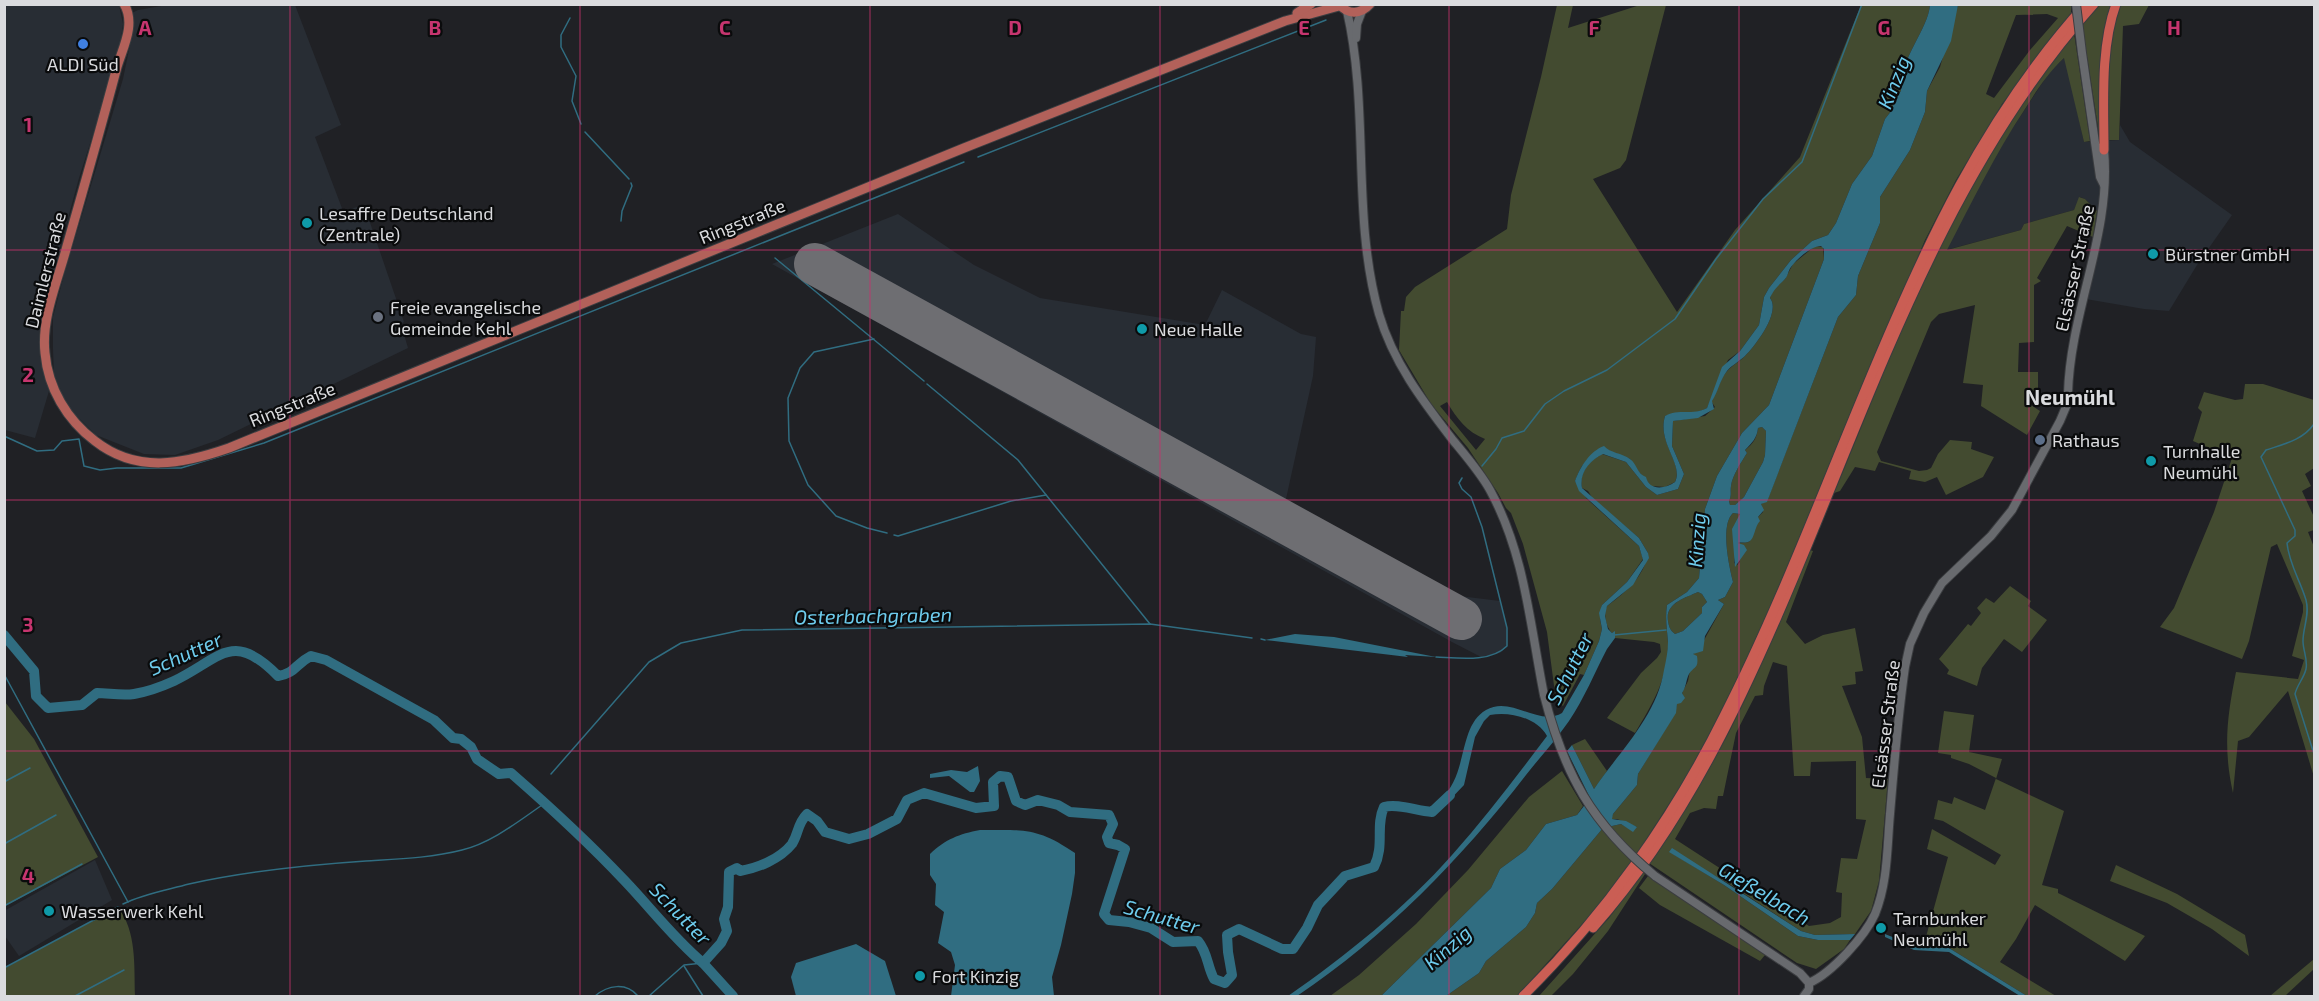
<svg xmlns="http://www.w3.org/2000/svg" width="2319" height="1001" viewBox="0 0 2319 1001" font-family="'Exo 2',sans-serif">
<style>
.built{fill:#282d34}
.green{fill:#434b30;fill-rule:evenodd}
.water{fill:#306d81;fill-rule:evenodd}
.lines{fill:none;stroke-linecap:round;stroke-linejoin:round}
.stream{stroke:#306d81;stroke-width:1.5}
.river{stroke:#306d81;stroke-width:10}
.runway{stroke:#6e6e72;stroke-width:42}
.tertiary-casing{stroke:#3b3d40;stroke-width:10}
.primary-casing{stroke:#3b3d40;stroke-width:11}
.trunk-casing{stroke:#3b3d40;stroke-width:11}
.tertiary{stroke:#686a6e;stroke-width:8}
.primary{stroke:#b2615a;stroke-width:9}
.trunk{stroke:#ca5e54;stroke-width:9}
.tertiary-bridge-casing{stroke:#3b3d40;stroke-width:10;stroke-linecap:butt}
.tertiary-bridge{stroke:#686a6e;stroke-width:8}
.grid{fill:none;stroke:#c6356f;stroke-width:1.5;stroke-opacity:0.55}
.shop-dot{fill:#3f7fe0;stroke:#0a0b0c;stroke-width:2}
.culture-dot{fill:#0f9aa8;stroke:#0a0b0c;stroke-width:2}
.worship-dot{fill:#6b7280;stroke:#0a0b0c;stroke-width:2}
.service-dot{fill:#5c6f8a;stroke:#0a0b0c;stroke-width:2}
.labels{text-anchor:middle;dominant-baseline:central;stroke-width:4.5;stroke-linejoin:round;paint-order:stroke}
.poi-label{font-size:18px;fill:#dadbde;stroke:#0a0b0c;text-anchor:start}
.street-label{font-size:18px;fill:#dadbde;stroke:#0a0b0c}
.water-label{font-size:20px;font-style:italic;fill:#6ecced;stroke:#0a0b0c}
.quarter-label{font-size:21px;font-weight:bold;fill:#dadbde;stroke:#0a0b0c}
.grid-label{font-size:20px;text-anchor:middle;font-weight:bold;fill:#c6356f;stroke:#0a0b0c;stroke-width:4.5;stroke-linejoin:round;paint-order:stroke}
</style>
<rect width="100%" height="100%" fill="#202125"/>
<g class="built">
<path d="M5 5H119L123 24 119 53 79 178 44 306 39 333 40 357 49 391 35 438 5 430Z"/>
<path d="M167 5H295L341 125 315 137 343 211 364 205 404 322 401 324 408 348 218 440 175 455 144 454 96 435 67 407 54 375 53 349V317L64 275 123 79 131 40 132 13 138 10Z"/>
<path d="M2065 57 2084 142 2119 140 2120 125 2130 142 2232 215 2197 265 2169 311 2144 309 2080 298 2093 237 2097 211 2085 199 2080 197 2074 210 2024 224 2021 230 1946 250 1994 157 2010 132 2050 71Z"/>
<path d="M898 214 974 265 1040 298 1205 325 1222 290 1301 334 1316 337 1313 376 1284 508 1435 593 1500 601 1507 628V646L1500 653 1481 657 1452 642 772 264Z"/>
<path d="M95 860 112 900 19 956 5 936 4 911Z"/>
</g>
<g class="green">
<path d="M1557 5H1573L1568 28 1640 5H1666L1626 160 1620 168 1593 179 1677 312 1735 230 1800 157 1861 5H1930C1928 30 1898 61 1901 91L1895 98 1892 110 1885 119 1872 156 1852 184 1836 223 1828 235 1812 241 1791 260 1769 288 1764 297 1759 325 1740 351 1728 360 1707 408C1694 416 1679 411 1665 416 1657 443 1684 463 1675 482L1665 487 1651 486 1639 472 1630 459 1607 450C1587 457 1583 461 1575 481L1587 499 1639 546 1643 559 1627 582 1602 605 1600 619 1602 629 1599 641 1584 675 1580 674 1563 706 1556 701 1547 632 1523 544 1511 513 1506 508 1498 493 1468 448 1431 404 1399 350 1401 311H1404L1406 297 1415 287 1507 229 1511 195 1541 77ZM1447 402C1457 419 1467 432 1485 439L1476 450 1440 406Z"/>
<path d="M1958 5H2071V13L2002 104 1956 180 1925 240 1751 654 1698 759 1631 863 1594 911 1517 996H1446L1479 973 1486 961 1526 927 1535 913 1537 903 1552 889 1603 828 1621 824 1628 828 1637 827 1617 819H1611L1613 814 1637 785 1638 774 1675 713 1677 703 1684 698 1682 693 1688 681 1693 654 1698 651 1724 604 1718 600 1725 597 1733 582C1729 566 1720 525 1733 513L1740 514 1734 563 1737 565 1740 562 1737 543 1749 542 1757 523 1758 517 1763 512 1761 504 1767 501 1838 317 1856 295 1858 276 1880 223V197L1910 150 1925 112 1927 91 1940 67ZM2047 14 2058 18 2030 50 1994 98 1986 94 2016 15Z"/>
<path d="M2099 5H2149L2139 24 2123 26 2119 140H2100L2082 24Z"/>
<path d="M2074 33 2090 141 2084 142 2064 58C2048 73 2037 90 2025 109 1995 154 1972 202 1947 250L2021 230 2024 224 2074 210 2079 197 2085 199 2097 211 2093 237 2067 226 2037 278 2041 281 2034 285V342L2019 343 2018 372H2038V393L2031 405 2040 411 2027 435 1981 406 1983 385 1963 383 1975 305 1939 314 1931 322 1877 452 1881 461 1919 471 1927 470 1931 468 1938 454 1950 440 1972 442 1971 449 1994 457 1983 477 1946 495 1937 477 1925 482 1909 479 1911 471 1879 462 1875 471 1855 467 1840 491 1834 493C1881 381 1923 265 1985 160 2011 116 2042 73 2074 33Z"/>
<path d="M1815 246 1823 247 1824 259 1769 405 1742 433 1717 476 1705 509 1699 578 1687 592 1667 605C1665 618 1667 629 1668 642 1669 677 1652 705 1635 733L1607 718 1641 673 1657 658 1661 652 1660 644 1654 642 1615 638 1614 632 1612 633C1606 627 1603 613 1607 606 1625 593 1645 576 1648 553L1639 538 1593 499 1588 491 1582 488C1578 473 1590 460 1602 454L1626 462 1646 487 1657 495 1678 489 1684 474 1672 446 1673 421 1705 416 1715 407 1711 401C1717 393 1719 383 1724 375 1730 366 1738 363 1745 356 1756 345 1781 312 1770 298L1774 288 1785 279 1793 264Z"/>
<path d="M2245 384H2263L2314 400V468L2305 474 2311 486 2302 491 2314 517V530L2308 532 2314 547V777L2288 691 2249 737 2238 741 2233 793C2223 748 2227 717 2236 672L2298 679 2304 660 2292 656 2303 612V605L2277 544 2271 547 2249 641 2242 659 2160 627 2174 608 2214 512 2232 458 2193 441 2202 412 2198 408 2204 392 2235 400 2243 399Z"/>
<path d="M1762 427 1766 431 1765 455 1763 462 1744 497 1735 505H1730L1729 501C1732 494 1730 492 1731 486 1732 476 1742 461 1747 453L1745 450C1753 444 1757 438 1758 428Z"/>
<path d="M1810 550 1813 551 1786 622 1805 644 1823 635 1855 628 1863 671 1855 672 1856 684 1842 686 1862 737 1866 778 1888 779 1879 881 1871 911 1855 934 1815 935 1801 931 1726 882 1670 852 1724 885 1798 936 1818 940H1850L1844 949 1816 969 1797 963 1649 863C1678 819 1706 776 1730 730 1760 671 1784 610 1810 550ZM1773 662 1787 666 1794 776H1810L1811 762 1856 761V819L1866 820 1857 859 1841 858 1836 892 1842 893 1841 917 1830 923 1809 926 1675 839 1690 813 1704 808 1716 809 1718 796H1723L1736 733 1755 696 1763 695 1764 686Z"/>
<path d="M2010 586 2031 601 2028 606 2047 620 2022 652 2004 639 1982 668 1977 686 1947 674 1949 670 1939 659 1968 624 1971 626 1981 613 1977 608 1986 598 1994 603Z"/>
<path d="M1698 592 1702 594 1707 602 1702 607V613L1683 631 1675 634C1670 630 1669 627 1668 621 1665 603 1685 598 1698 592Z"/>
<path d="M5 702 34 739 98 857 5 906Z"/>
<path d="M1944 711 1974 715 1969 752 2002 759 1996 779 2064 811 2042 885 2058 889V893L2145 936 2125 961 2035 905 2016 939 2000 962 2056 996H2027L1949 948 1914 946 1924 944 1948 857 1927 849 1932 829 1995 865 2001 855 1943 821 1934 819 1938 800 1952 804 1954 797 1985 810 1996 778 1969 764 1951 758V755L1938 753Z"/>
<path d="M1585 739 1607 771 1594 789 1572 745Z"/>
<path d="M1562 771 1583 806 1577 815 1546 824 1526 850 1500 869 1491 888 1381 996H1330L1359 975 1416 924 1468 870 1529 797Z"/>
<path d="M2116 865 2177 894 2245 935 2249 956 2212 929 2167 903 2110 881Z"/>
<path d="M1643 872 1645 874 1608 931 1573 974 1551 996H1539L1609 918Z"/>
<path d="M1648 876 1765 955 1760 961 1660 905 1639 888Z"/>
<path d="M118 907C137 932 134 966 135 996H5V968Z"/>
<path d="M2314 959V969L2285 996H2270Z"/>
</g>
<g class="water">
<path d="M1930 5H1958L1951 41 1927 91 1925 112 1910 150 1880 197V223L1858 276 1856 295 1838 317 1767 502 1761 504 1764 510 1758 517 1760 521C1754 527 1755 540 1748 542 1744 543 1741 542 1738 543L1744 545 1747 550 1735 567 1732 529 1740 514 1733 513C1720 525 1729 566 1733 582L1725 597 1718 600 1724 604 1705 636 1703 651 1693 654 1697 656C1699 669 1694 666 1689 674 1686 680 1686 688 1682 693L1685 698 1681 703 1677 704 1676 713 1638 774 1637 785 1613 814 1612 819 1626 821 1637 827 1633 832 1621 824 1603 828 1552 889 1537 903 1535 913 1526 927 1486 961 1479 973 1446 996H1381L1491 888 1500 869 1526 850 1546 824 1577 815 1590 798 1567 751 1572 745 1594 789C1619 752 1657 716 1664 670 1666 661 1668 651 1668 642 1667 629 1665 618 1667 605L1687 592 1699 578 1705 509 1717 476 1742 433 1769 405 1824 259V249L1821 246C1811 246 1797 259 1791 267 1788 271 1788 276 1785 279 1778 286 1774 289 1770 298 1781 312 1756 345 1745 356 1740 361 1732 365 1727 371 1720 380 1718 392 1712 401L1714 409 1698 418 1673 421 1672 446 1684 474 1678 489 1657 495 1646 487 1626 462 1603 454C1590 460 1579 473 1582 488L1639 538 1648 553 1649 558 1633 585 1607 606 1605 616 1608 629 1612 633 1615 631V638L1607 649C1595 672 1584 699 1569 721 1556 740 1540 757 1526 775 1461 859 1385 937 1297 996H1288C1347 955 1404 909 1452 855 1486 817 1516 777 1547 736 1537 718 1510 711 1490 715L1484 721 1475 737 1464 785 1444 806 1440 799C1469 776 1457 727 1486 710 1511 695 1538 727 1562 713L1584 675 1599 641 1602 629 1599 613 1602 605 1627 582 1643 560 1639 546 1579 491 1575 481C1580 467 1590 451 1604 446 1610 453 1622 453 1630 459 1637 464 1637 474 1646 477 1649 491 1665 489 1675 482 1684 464 1657 443 1665 416 1678 408 1693 416 1707 408L1722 367 1740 351 1759 325 1764 297 1769 288 1791 260 1812 241 1828 235 1836 223 1852 184 1872 156 1885 119 1892 110 1895 98 1901 91C1898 61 1928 30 1930 5ZM1762 427 1766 431 1765 455 1763 462 1744 497 1735 505H1730L1729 501C1732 494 1730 492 1731 486 1732 476 1742 461 1747 453L1745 450C1752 443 1757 438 1758 428ZM1698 592 1702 594 1707 602 1702 607V613L1683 631 1675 634C1670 630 1669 627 1668 621 1665 603 1685 598 1698 592Z"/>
<path d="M1295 634 1334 637 1436 657 1405 655 1408 657 1265 640Z"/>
<path d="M978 766 980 781 974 792H970L949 776 930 778V774L951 770 967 772Z"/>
<path d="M980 830C1024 830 1037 827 1075 853V873L1072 894 1061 945 1052 977 1054 996H951L955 965 951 952 938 943 944 912 935 905 936 884 930 875V854C946 839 959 834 980 830Z"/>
<path d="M1672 848 1801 931 1815 935 1855 934 1850 940H1818L1798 936 1724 885 1669 852Z"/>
<path d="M1885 934 1917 947 1949 948 2027 996H2020L1949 952 1914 950 1885 937Z"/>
<path d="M856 944 885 961 896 996H796L791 977 796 963Z"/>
</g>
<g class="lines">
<g class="stream">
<path d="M570 18 561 35V47L576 76 572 101 581 124"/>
<path d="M585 132 629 179"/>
<path d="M978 157 1326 20"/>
<path d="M621 221 622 211 632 186 631 183"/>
<path d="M775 258 924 381"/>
<path d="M874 339 814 352 800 368 788 398 789 441 808 485 836 516 867 528 887 533"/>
<path d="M927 384 1018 460 1150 624"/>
<path d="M2314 424C2303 440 2284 444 2266 450L2261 457 2295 530V536L2287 543C2289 564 2300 580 2306 600 2310 615 2303 627 2303 641 2303 651 2308 659 2306 669 2304 678 2297 685 2295 694L2314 754"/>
<path d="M4 436 37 451 54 450 62 441 79 439 84 466 100 470 117 468H181L264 443 964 162"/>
<path d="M1482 466 1496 449 1502 438 1524 431 1545 404 1564 391 1607 370 1675 319 1716 259 1763 199 1802 162 1862 4"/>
<path d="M894 535 898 536 1011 501 1046 495"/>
<path d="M1614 635 1666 630"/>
<path d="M1261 639 1265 640"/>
<path d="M1436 657C1458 658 1490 663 1507 646V628L1482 527 1471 497 1462 489 1459 483 1462 478"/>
<path d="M4 674 128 902"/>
<path d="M551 774 649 662 681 643 742 630 1150 624 1252 638"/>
<path d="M4 782 30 768"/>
<path d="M4 844 56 815"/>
<path d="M123 904C143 894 167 890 189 884 248 871 306 865 366 861 398 859 431 858 462 850 492 843 520 820 545 803"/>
<path d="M4 906 82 864"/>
<path d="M684 966 703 996"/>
<path d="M4 968 118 907"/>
<path d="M75 996 124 970"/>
<path d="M595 996C608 985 626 982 638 996"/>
<path d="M649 996 684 965 703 963"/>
</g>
<g class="river">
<path d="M4 635 34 671 36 696 48 708 82 705 97 693C108 693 122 696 134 694 146 692 163 686 174 681 220 659 232 629 278 676 296 673 295 664 311 656L326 660 434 720 453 738 461 739 471 747 477 759 499 774 511 773C550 807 588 842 624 880 650 907 674 939 703 963L721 943 727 931 724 919 728 907 729 872 737 868 740 871C758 868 780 859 792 844 799 833 797 824 807 814L817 821 825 832 849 839 868 834 897 819 907 800 924 793 976 808 994 806 993 782 1000 776 1008 777 1016 801 1025 805 1038 800 1058 805 1070 812 1109 815 1113 824 1107 837 1109 843 1118 845 1125 849 1104 914 1109 920 1129 922 1151 928 1173 942 1198 941C1208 953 1207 966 1214 979L1225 983 1232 975 1228 952 1227 935 1239 929 1282 949H1293L1307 928 1318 905 1345 876 1374 867C1385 845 1375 826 1384 807 1398 803 1416 811 1432 812L1450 795"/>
<path d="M703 963 733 996"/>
</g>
<path class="runway" d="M815 264 1461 619"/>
<defs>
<g id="tertiary">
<path d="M1347 11C1370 111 1351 215 1379 314 1393 362 1422 400 1452 439 1465 455 1480 472 1490 490 1525 554 1530 625 1544 695"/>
<path d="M1356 38 1357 24 1362 11"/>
<path d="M2082 53 2100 177 2104 185"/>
<path d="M2068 394 2073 398 2069 402 2065 398 2068 394C2070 311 2112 233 2104 150L2097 147"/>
<path d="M1655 876 1800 973 1809 983"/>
<path d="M1804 996 1809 989V983C1832 973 1865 936 1875 914 1888 882 1887 847 1890 814 1894 765 1898 715 1905 667L1910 644 1924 613 1942 583 1991 536 2012 510 2060 421 2068 402"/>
</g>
<g id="primary">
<path d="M124 4C136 24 123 47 117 67 101 127 84 187 67 246 58 280 41 318 45 353 48 388 67 420 95 441 137 474 183 464 229 448L964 148 1285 21 1339 6"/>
<path d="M1339 4C1348 15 1360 15 1370 4"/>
<path d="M1297 13 1311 4"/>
</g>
<g id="trunk">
<path d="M2104 150C2104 104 2100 48 2116 4"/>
<path d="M1593 928C1685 824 1744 697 1797 570 1879 374 1950 165 2094 4"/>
<path d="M1523 996C1604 916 1673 819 1724 716 1778 610 1820 498 1866 388 1924 248 1983 118 2086 4"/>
</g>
</defs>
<use href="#tertiary" class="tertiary-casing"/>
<use href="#primary" class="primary-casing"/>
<use href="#trunk" class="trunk-casing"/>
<use href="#tertiary" class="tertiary"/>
<use href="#primary" class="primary"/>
<use href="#trunk" class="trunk"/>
<defs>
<g id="tertiary-bridge">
<path d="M2076 4 2082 53"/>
<path d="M1544 695C1564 774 1592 824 1655 876"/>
</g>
</defs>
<use href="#tertiary-bridge" class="tertiary-bridge-casing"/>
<use href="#tertiary-bridge" class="tertiary-bridge"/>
</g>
<path class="grid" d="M290 4V996M580 4V996M870 4V996M1160 4V996M1449 4V996M1739 4V996M2029 4V996M4 250H2314M4 500H2314M4 751H2314"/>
<circle class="shop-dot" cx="83" cy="44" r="6"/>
<g class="culture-dot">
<circle cx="307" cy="223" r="6"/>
<circle cx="2153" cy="254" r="6"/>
<circle cx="1142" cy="329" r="6"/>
<circle cx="2151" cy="461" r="6"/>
<circle cx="49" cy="911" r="6"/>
<circle cx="1881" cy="928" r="6"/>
<circle cx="920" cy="976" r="6"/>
</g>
<circle class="worship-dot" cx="378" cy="317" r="6"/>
<circle class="service-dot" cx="2040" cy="440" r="6"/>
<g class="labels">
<g class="poi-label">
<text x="83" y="64" text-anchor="middle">ALDI Süd</text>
<text x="319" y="213">Lesaffre Deutschland<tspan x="319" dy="21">(Zentrale)</tspan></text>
<text x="2165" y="254">Bürstner GmbH</text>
<text x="390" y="307">Freie evangelische<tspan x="390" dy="21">Gemeinde Kehl</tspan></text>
<text x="1154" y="329">Neue Halle</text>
<text x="2052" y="440">Rathaus</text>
<text x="2163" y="451">Turnhalle<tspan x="2163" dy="21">Neumühl</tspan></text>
<text x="61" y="911">Wasserwerk Kehl</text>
<text x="1893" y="918">Tarnbunker<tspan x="1893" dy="21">Neumühl</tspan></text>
<text x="932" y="976">Fort Kinzig</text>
</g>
<g class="street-label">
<text transform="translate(742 221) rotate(-22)">Ringstraße</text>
<text transform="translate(2074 268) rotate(-78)">Elsässer Straße</text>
<text transform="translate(45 270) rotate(-76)">Daimlerstraße</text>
<text transform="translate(292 404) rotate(-22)">Ringstraße</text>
<text transform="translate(1885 724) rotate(-83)">Elsässer Straße</text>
</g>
<g class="water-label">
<text transform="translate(1893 82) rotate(-68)">Kinzig</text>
<text transform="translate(1696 540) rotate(-86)">Kinzig</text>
<text transform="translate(873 615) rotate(-1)">Osterbachgraben</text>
<text transform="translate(185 653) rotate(-24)">Schutter</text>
<text transform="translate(1569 668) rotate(-63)">Schutter</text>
<text transform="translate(1765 893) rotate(31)">Gießelbach</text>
<text transform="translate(681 913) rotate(46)">Schutter</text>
<text transform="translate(1162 916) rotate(16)">Schutter</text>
<text transform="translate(1447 947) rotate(-41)">Kinzig</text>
</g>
<g class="quarter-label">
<text x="2070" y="396">Neumühl</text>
</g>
</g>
<g class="grid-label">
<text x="145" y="35">A</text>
<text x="435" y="35">B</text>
<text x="725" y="35">C</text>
<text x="1015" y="35">D</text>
<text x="1304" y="35">E</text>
<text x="1594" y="35">F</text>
<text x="1884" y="35">G</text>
<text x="2174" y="35">H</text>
<text x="28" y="132">1</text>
<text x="28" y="382">2</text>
<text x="28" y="632">3</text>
<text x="28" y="883">4</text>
</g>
<rect width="2319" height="1001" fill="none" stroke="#dadbde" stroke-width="12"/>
</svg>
